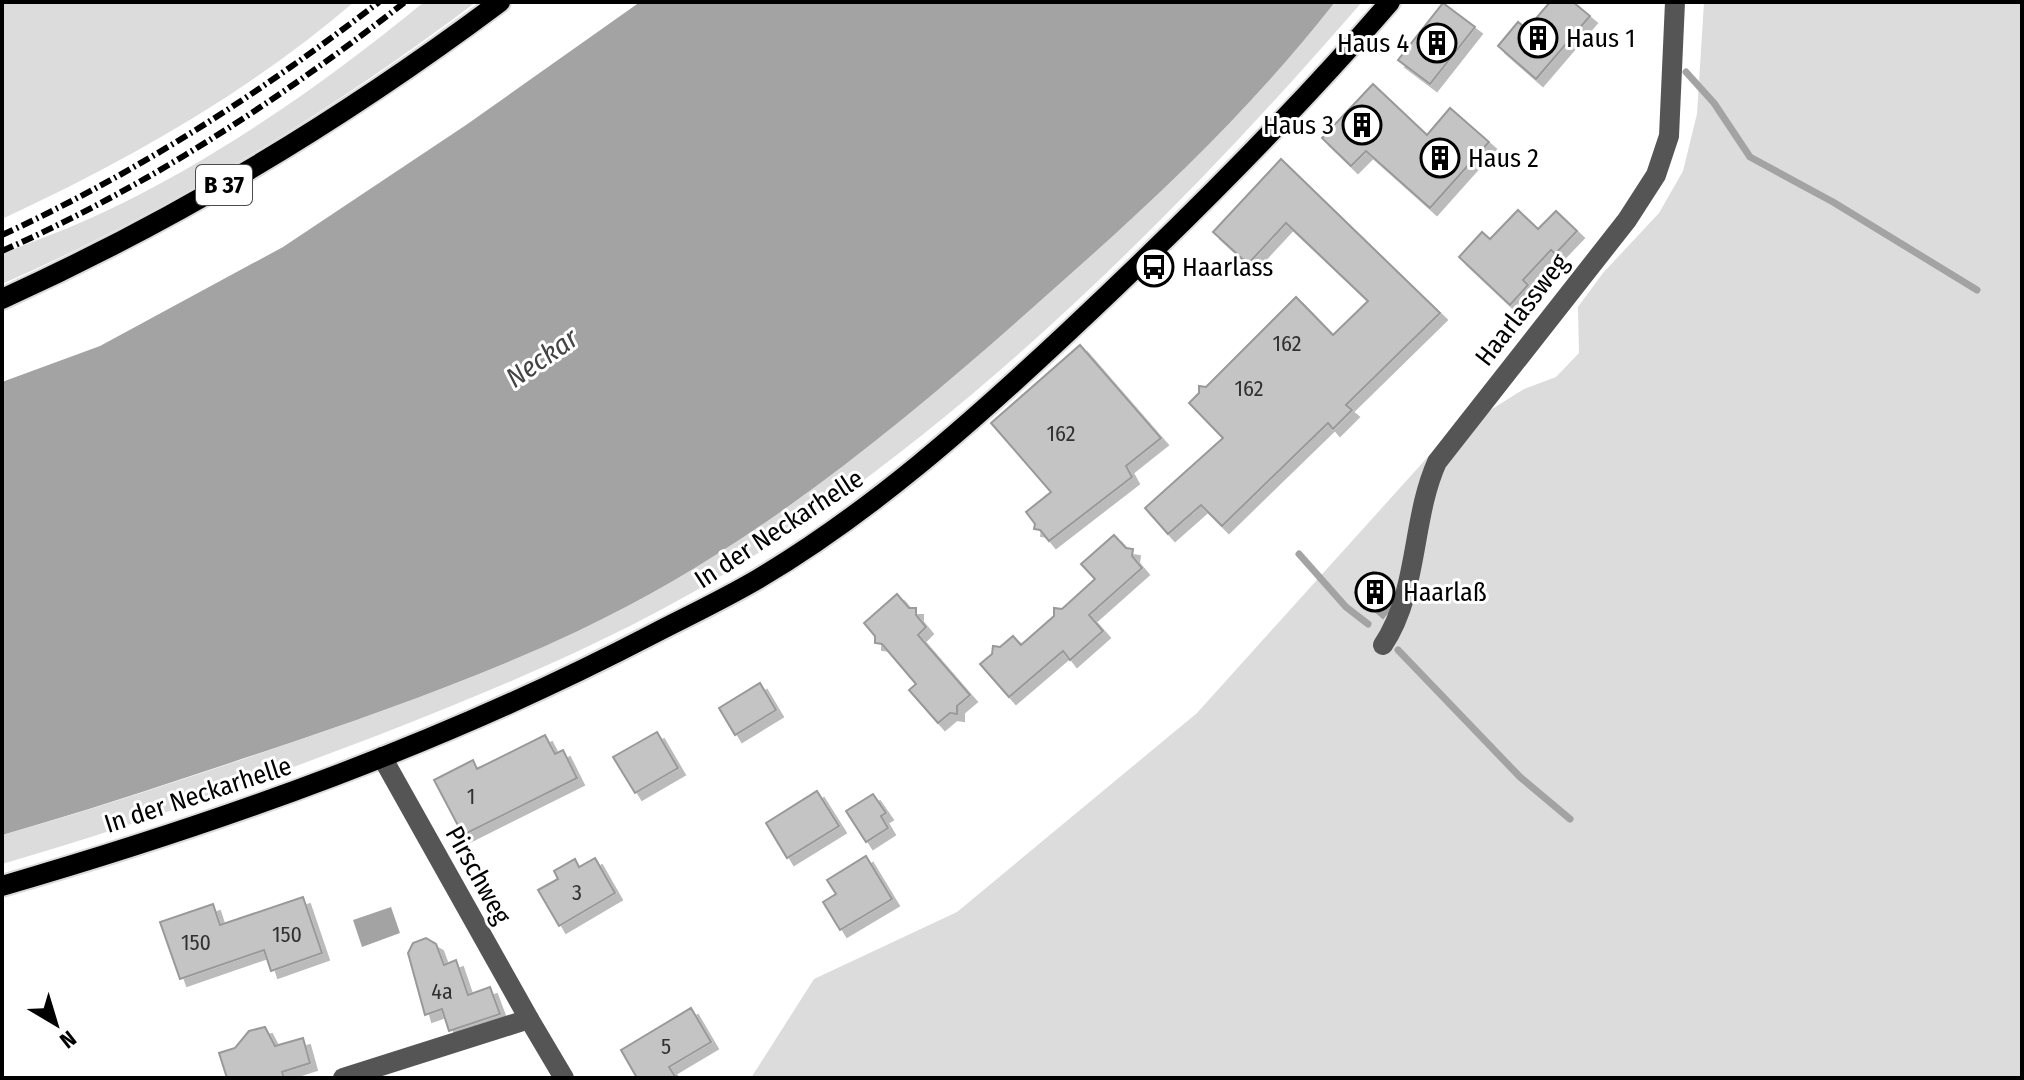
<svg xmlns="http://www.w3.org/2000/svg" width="2024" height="1080" viewBox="0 0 2024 1080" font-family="'Fira Sans Condensed',sans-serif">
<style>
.green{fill:#dcdcdc}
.water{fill:#a3a3a3}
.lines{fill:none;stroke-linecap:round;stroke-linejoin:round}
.stream{stroke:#a3a3a3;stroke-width:7}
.building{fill:#c4c4c4;stroke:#999;stroke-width:2;filter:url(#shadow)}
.major-casing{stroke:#dbdbdb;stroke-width:24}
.minor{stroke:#555;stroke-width:20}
.major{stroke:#000;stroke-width:20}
.rail{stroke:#000;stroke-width:6;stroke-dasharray:12 4 2 4;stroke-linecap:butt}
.labels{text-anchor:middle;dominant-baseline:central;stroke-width:6;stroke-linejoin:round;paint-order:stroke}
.number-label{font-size:22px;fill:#313131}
.shield{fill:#fff;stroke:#4c4c4c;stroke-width:2}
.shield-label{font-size:24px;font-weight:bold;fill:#000}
.poi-label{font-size:26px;fill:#000;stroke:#fff;text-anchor:start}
.street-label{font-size:26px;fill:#000;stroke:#fff}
.water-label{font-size:28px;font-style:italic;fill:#444;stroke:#fff}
</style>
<defs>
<filter id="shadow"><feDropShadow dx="7" dy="7" stdDeviation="0" flood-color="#0004"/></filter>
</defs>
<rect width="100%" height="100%" fill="#fff"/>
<g class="green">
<path d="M2 2H354C248 93 128 160 2 219Z"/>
<path d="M424 2H476C330 112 170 211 2 284V254C36 240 71 228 104 212 217 159 328 81 424 2Z"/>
<path d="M1335 2H1362C1188 203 980 412 755 555 636 631 507 685 376 736 253 783 129 827 2 864V835C92 810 181 780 270 750 375 714 478 678 578 631 769 541 928 402 1084 262 1174 182 1261 97 1335 2Z"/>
<path d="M1704 2H2022V1078H751L814 979 957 912 1197 713 1444 439 1524 389 1556 377 1579 353 1578 307 1603 273 1659 213 1683 171 1697 114Z"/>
</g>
<g class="water">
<path d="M640 2H1335C1261 97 1174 182 1084 262 928 402 769 541 578 631 476 679 370 716 263 752 176 781 90 810 2 835V382L100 346 283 247 466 125Z"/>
<path d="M391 907 400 933 362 947 353 920Z"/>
</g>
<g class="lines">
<g class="stream">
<path d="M1686 72 1714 103 1750 157 1833 202 1977 290"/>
<path d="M1299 554 1346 607 1368 624"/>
<path d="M1398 650 1520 777 1570 819"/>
</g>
</g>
<g class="building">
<path d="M1550 2H1573L1590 16 1536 79 1498 46 1518 22 1527 29Z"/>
<path d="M1443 3 1475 27 1430 84 1398 60Z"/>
<path d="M1373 84 1427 135 1450 108 1489 142 1430 208 1366 151 1351 166 1322 138Z"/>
<path d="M1281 159 1440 313 1346 405 1352 410 1333 429 1328 423 1222 526 1201 505 1168 534 1145 508 1223 438 1189 403 1199 393V386L1206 387 1296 297 1333 335 1368 301 1286 223 1248 264 1213 232Z"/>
<path d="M1518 210 1538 229 1556 211 1577 231 1555 254 1551 250 1523 280 1528 285 1510 305 1459 257 1482 232 1490 239Z"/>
<path d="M1080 345 1161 438 1126 466 1132 477 1049 541 1040 530 1034 529 1035 524 1026 512 1051 492 991 423Z"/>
<path d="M1114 535 1126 548 1133 549 1132 556 1142 568 1089 615 1103 631 1070 660 1063 651 1009 697 980 664 992 654 993 646 1000 647 1013 636 1021 645 1054 616V608L1062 609 1095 579 1081 564Z"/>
<path d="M1373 572 1393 590 1376 611 1355 593Z"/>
<path d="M897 594 909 608H916V615L926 627 918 635 970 695 957 706V714L950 713 938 723 909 690 916 684 882 644 875 643V636L864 623Z"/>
<path d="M760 683 776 710 735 735 719 708Z"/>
<path d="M657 732 678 768 635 793 613 757Z"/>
<path d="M545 735 555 754 563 750 577 778 463 835 434 780 473 760 477 769Z"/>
<path d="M817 791 839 826 787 858 766 823Z"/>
<path d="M873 794 886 813 881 816 888 828 866 842 846 811Z"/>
<path d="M866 856 892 899 840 930 823 902 836 894 827 880Z"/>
<path d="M595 858 615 893 559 926 538 890 558 879 554 871 575 859 579 867Z"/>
<path d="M303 897 322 953 271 971 264 950 180 979 160 922 213 904 220 925Z"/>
<path d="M426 938 436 944 444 965 456 960 468 995 490 987 500 1014 449 1031 442 1009 425 1015 408 953 413 943Z"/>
<path d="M691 1008 711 1042 669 1067 676 1078H637L621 1050Z"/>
<path d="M265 1027 275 1046 303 1038 310 1063 282 1072 284 1078H227L219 1053 235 1048 249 1031Z"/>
</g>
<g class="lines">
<defs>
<g id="major">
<path d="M2 299C178 219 345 118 500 2"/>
<path d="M2 886C226 821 446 742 653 634 688 616 724 599 758 579 871 512 971 423 1067 333 1179 228 1289 119 1390 2"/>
</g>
</defs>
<use href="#major" class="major-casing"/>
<g class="minor">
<path d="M1383 645C1419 591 1411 520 1437 462L1627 220 1656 175 1669 136 1675 2"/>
<path d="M529 1019 564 1078"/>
<path d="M343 1078 529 1019 382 757"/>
</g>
<use href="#major" class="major"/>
<g class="rail">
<path d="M2 235C137 173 262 92 379 2"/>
<path d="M2 251C147 187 281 99 405 2"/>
</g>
</g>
<defs>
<symbol id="building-ring" viewBox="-11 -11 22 22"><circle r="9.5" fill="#fff" stroke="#000" stroke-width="1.5"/><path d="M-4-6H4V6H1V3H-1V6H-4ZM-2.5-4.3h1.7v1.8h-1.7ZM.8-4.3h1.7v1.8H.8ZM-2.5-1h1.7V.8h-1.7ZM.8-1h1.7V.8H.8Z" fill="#000"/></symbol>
<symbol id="bus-ring" viewBox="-11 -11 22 22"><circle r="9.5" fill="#fff" stroke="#000" stroke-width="1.5"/><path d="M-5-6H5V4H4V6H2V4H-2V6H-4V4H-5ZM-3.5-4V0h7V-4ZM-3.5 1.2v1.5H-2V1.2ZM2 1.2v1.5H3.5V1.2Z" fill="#000"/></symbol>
</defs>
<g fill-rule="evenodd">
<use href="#building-ring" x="1516" y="16" width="44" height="44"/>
<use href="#building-ring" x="1415" y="21" width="44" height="44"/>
<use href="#building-ring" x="1340" y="103" width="44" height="44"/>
<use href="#building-ring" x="1418" y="136" width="44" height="44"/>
<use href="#bus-ring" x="1132" y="245" width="44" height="44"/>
<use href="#building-ring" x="1353" y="570" width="44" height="44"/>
</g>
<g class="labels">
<g class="number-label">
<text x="1287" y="343">162</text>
<text x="1249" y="388">162</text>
<text x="1061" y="433">162</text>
<text x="471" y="796">1</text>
<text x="577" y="892">3</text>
<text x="287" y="934">150</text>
<text x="196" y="942">150</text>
<text x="442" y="991">4a</text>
<text x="666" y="1046">5</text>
</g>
<rect class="shield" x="196" y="165" width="56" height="40" rx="6"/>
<g class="shield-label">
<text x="224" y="185">B 37</text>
</g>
<g class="poi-label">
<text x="1566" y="38">Haus 1</text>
<text x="1409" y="43" text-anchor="end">Haus 4</text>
<text x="1334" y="125" text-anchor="end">Haus 3</text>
<text x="1468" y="158">Haus 2</text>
<text x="1182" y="267">Haarlass</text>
<text x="1403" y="592">Haarlaß</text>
</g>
<g class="street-label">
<text transform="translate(1522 310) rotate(-52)">Haarlassweg</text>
<text transform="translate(779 529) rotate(-33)">In der Neckarhelle</text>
<text transform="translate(198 795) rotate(-18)">In der Neckarhelle</text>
<text transform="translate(478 875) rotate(61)">Pirschweg</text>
</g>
<g class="water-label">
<text transform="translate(542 358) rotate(-35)">Neckar</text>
</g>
</g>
<rect width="2024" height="1080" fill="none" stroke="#000000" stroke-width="8"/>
<g transform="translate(56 1024) rotate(142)" stroke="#ffffff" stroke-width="6" paint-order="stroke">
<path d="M0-6L14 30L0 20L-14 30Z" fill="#000000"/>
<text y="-12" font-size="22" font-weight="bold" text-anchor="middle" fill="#000000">N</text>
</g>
</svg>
